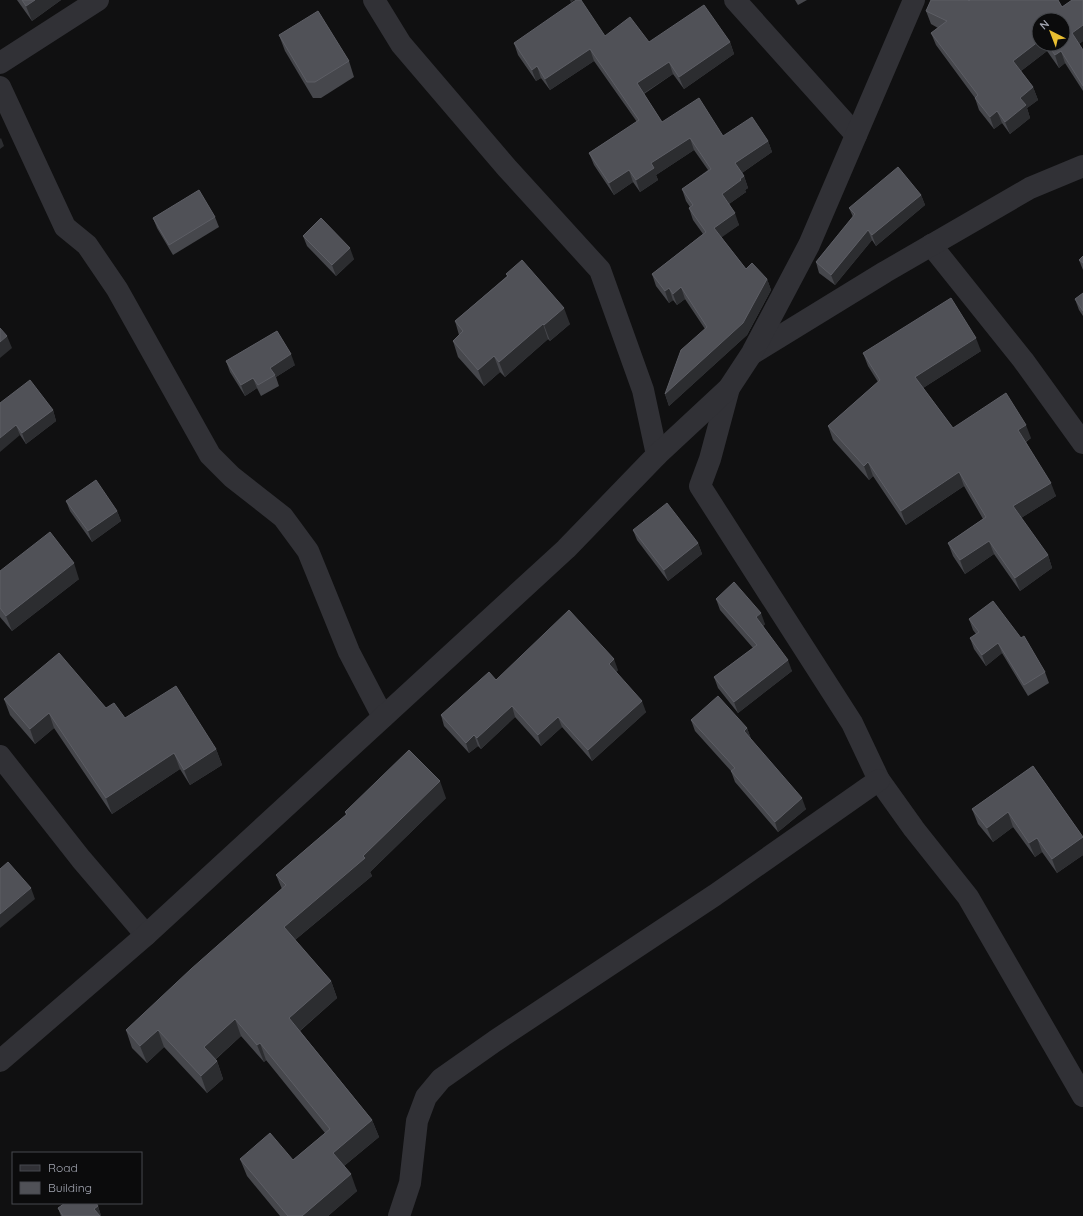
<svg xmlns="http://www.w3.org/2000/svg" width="1083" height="1216" viewBox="0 0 1083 1216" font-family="Quicksand,sans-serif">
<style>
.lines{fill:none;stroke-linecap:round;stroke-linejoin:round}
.minor{stroke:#313136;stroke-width:22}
.wall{fill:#46474c;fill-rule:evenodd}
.shaded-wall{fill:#2c2d30}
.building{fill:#505157;stroke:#5d5e65}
</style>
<rect width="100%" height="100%" fill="#101011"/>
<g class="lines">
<g class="minor">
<path d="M374 0 401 44 507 168 600 270 643 390 657 455"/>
<path d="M735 0 856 135"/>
<path d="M0 63 98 0"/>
<path d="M0 87 65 227 87 245 117 289 210 455 232 477 283 517 308 551 349 652 383 717"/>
<path d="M931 245 1023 360 1083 443"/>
<path d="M753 353 885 272 1030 188 1083 166"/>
<path d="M729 388 710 459 700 486 852 723 879 780 914 829 968 897 1083 1096"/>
<path d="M0 756 81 859 146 935"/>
<path d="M0 1061 146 935 566 549 657 455 729 388 752 353 809 245 914 0"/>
<path d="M399 1216 410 1183 417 1121 426 1097 441 1079 495 1041 715 895 879 780"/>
</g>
</g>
<g class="wall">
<path d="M17 0H61L32 21Z"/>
<path d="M795 0H807L798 5Z"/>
<path d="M931 0H968L969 1 970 0H1058L1062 7 1072 0H1083V41L1079 44 1083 50V91L1065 63 1059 68 1047 51 1021 71 1033 87 1038 100 1027 108 1030 118 1010 134 1002 123 994 129 979 110 975 98 936 45 931 33 938 28 931 24 926 11ZM1039 20H1063V44H1039Z"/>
<path d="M279 35 349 61 354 77 321 98H313L285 51Z"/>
<path d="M605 36 649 42H730L734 54 684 89 673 74 644 94 662 122 723 136 768 141 772 152 742 173 744 176 748 188 745 190 746 192 729 204 739 225 721 237 746 269 767 279 771 290 747 335 669 406 665 394 705 329 685 299 677 305 673 300 669 303 656 286 652 274 703 234 693 220 689 208 690 207 686 201 682 189 708 170 694 150 656 175 658 180 640 192 633 182 614 195 594 165 589 153 637 122 594 61 550 90 541 78 536 81 518 55 514 43Z"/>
<path d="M921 195 925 205 876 246 872 240 835 285 819 273 816 262 853 217 849 208Z"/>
<path d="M215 217 219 227 173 255 157 228 153 218Z"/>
<path d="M303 236 354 259 336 276 307 246Z"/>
<path d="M1083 256V270L1079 260Z"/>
<path d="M506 274 570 324 550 341 548 339 505 377 500 372 484 386 458 357 453 341 459 335 455 321 507 276Z"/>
<path d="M1083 293V316L1079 310 1075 299Z"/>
<path d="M981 351 923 388 953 428 1031 438 1026 442 1056 496 1021 518 1048 555 1052 568 1020 591 994 554 965 574 953 556 948 543 983 519 964 486 906 525 873 476 869 480 833 440 828 426 878 382 868 366 863 353Z"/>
<path d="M226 361 295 365 276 377 279 386 261 396 257 388 245 396 230 372Z"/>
<path d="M0 403 53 410 56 421 26 444 20 435Z"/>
<path d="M66 501 117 511 121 521 92 542 70 511Z"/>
<path d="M633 530 698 543 702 554 668 581 637 540Z"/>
<path d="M0 571 79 579 12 631 0 617Z"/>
<path d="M716 599 765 624 763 626 792 671 738 713 718 688 714 677 753 648 720 610Z"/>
<path d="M969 619 1045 672 1049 683 1028 696 1002 653 986 666 974 649 970 638 976 634 973 630Z"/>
<path d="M618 670 616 672 646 712 592 761 562 727 541 746 515 717 481 749 478 746 469 753 444 726 441 715 496 680Z"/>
<path d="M4 699 106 708 125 718 216 749 222 765 190 785 180 769 112 814 54 728 35 744 10 715Z"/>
<path d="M691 720 747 728 751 739 806 809 778 832 735 782 731 771 695 731Z"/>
<path d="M1033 766 1083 837V855L1057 873 1042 852 1035 857 1013 827 993 842 978 824 972 809Z"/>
<path d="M446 798 370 872 372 876 295 940 331 981 337 998 300 1031 372 1120 379 1137 344 1166 357 1191 328 1216H280L247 1176 240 1159 293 1160 325 1133 266 1060 264 1062 241 1036 215 1060 217 1061 223 1079 207 1093 164 1047 147 1063 132 1048 126 1030 282 889 276 875 346 815 345 812Z"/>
<path d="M98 1206 101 1216H61L58 1208Z"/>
</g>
<g class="shaded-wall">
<path d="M35 0H61L32 21 26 6Z"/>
<path d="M570 0H574L571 3Z"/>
<path d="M1083 25V41L1077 45 1072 33Z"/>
<path d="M1039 41V44H1045L1047 51 1017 74 1013 61Z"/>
<path d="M730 42 734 54 684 89 679 77Z"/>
<path d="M590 49 594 61 550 90 545 79Z"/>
<path d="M1061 51 1065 63 1059 68 1055 55Z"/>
<path d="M669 62 673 74 641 95 637 83Z"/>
<path d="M537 66 541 78 536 81 532 70Z"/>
<path d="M1033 87 1038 100 1027 108 1030 118 1010 134 1005 122 1020 98Z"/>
<path d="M997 111 1002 123 994 129 990 117Z"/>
<path d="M1 138 4 146 0 149V139Z"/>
<path d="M690 138 694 150 656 175 658 180 640 192 636 180 651 163Z"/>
<path d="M768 141 772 152 739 175 735 163Z"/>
<path d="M629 170 633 182 614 195 609 183Z"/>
<path d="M744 176 748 188 745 190 746 192 726 206 722 194Z"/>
<path d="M921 195 925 205 876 246 872 235Z"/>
<path d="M735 213 739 225 718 240 714 228Z"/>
<path d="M868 230 872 240 835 285 831 275Z"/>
<path d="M350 248 354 259 336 276 332 265Z"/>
<path d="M767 279 771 290 747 335 669 406 665 394Z"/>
<path d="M681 287 685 299 677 305 673 294Z"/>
<path d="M669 288 673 300 669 303 665 291Z"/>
<path d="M564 308 570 324 550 341 544 325Z"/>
<path d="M543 324 548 339 505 377 499 362Z"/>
<path d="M7 336 12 348 0 358V342Z"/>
<path d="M976 338 981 351 920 390 915 377Z"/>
<path d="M291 354 295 365 276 377 270 368Z"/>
<path d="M494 356 500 372 484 386 478 370Z"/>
<path d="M253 378 257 388 245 396 241 385Z"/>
<path d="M53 410 56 421 26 444 22 433Z"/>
<path d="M16 425 20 435 0 452V438Z"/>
<path d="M1026 425 1031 438 1023 443 1018 430Z"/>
<path d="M868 462 873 476 869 480 864 466Z"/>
<path d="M959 472 964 486 906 525 901 511Z"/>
<path d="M1051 483 1056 496 1018 520 1013 506Z"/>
<path d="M117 511 121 521 92 542 88 531Z"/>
<path d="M989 541 994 554 965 574 960 560Z"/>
<path d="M698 543 702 554 668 581 664 570Z"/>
<path d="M1048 555 1052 568 1020 591 1015 578Z"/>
<path d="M74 563 79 579 12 631 6 616Z"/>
<path d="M761 613 765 624 760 628 756 617Z"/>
<path d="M998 643 1002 653 986 666 982 655Z"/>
<path d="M614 659 618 670 612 675 609 664Z"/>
<path d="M788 660 792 671 738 713 734 702Z"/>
<path d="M642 701 646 712 592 761 588 750Z"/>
<path d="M512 706 515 717 481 749 477 738Z"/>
<path d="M49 713 54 728 35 744 30 729Z"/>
<path d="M558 717 562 727 541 746 538 735Z"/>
<path d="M747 728 751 739 744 731Z"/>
<path d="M474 735 478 746 469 753 466 743Z"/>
<path d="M216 749 222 765 190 785 184 770Z"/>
<path d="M174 753 180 769 112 814 106 798Z"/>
<path d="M440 781 446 798 370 872 372 876 290 944 284 927 363 856Z"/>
<path d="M802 798 806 809 778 832 775 822Z"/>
<path d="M1008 812 1013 827 993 842 987 828Z"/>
<path d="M1083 837V855L1057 873 1052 859Z"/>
<path d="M1037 838 1042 852 1035 857 1029 843Z"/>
<path d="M31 888 35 899 0 928V914Z"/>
<path d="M331 981 337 998 295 1035 289 1018Z"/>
<path d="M235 1019 241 1036 210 1064 204 1047Z"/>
<path d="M158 1030 164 1047 147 1063 140 1046Z"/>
<path d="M260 1043 266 1060 264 1062 257 1045Z"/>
<path d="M217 1061 223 1079 207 1093 201 1076Z"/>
<path d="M372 1120 379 1137 339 1170 333 1153Z"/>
<path d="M351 1174 357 1191 328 1216H302Z"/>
<path d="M98 1206 101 1216H96L94 1209Z"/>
</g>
<g class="building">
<path d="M22 0H35L26 6Z"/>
<path d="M576 0H581L605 36 630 17 649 42 704 5 730 42 679 77 669 62 637 83 662 122 699 98 723 136 752 117 768 141 735 163 744 176 740 179 741 180 722 194 735 213 714 228 746 269 752 263 767 279 743 323 665 394 681 350 707 327 681 287 673 294 669 288 665 291 652 274 706 232 689 208 693 205 682 189 711 169 690 138 651 163 654 168 636 180 629 170 609 183 589 153 639 120 590 49 545 79 537 66 532 70 514 43Z"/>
<path d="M931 0H968L969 1 970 0H1058L1062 7 1072 0H1083V25L1072 33 1083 50V86L1061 51 1055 55 1047 44H1063V20H1039V41L1013 61 1033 87 1020 98 1026 105 1005 122 997 111 990 117 975 98 978 95 931 33 947 21 926 11Z"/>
<path d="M318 11 349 61 315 82H307L279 35Z"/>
<path d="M898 167 921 195 872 235 868 230 831 275 816 262 855 214 849 208Z"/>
<path d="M199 190 215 217 169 245 153 218Z"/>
<path d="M321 218 350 248 332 265 303 236Z"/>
<path d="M1083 256V263L1079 260Z"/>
<path d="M522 260 564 308 544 325 543 324 499 362 494 356 478 370 453 341 463 331 455 321 508 276 506 274Z"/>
<path d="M1083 293V311L1075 299Z"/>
<path d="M951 298 976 338 915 377 953 428 1006 393 1026 425 1018 430 1051 483 1013 506 1048 555 1015 578 989 541 960 560 948 543 986 517 959 472 901 511 868 462 864 466 828 426 880 380 863 353Z"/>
<path d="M0 328 7 336 0 342Z"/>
<path d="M277 331 291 354 270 368 275 375 258 385 253 378 241 385 226 361Z"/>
<path d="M30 380 53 410 22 433 16 425 0 438V403Z"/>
<path d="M96 480 117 511 88 531 66 501Z"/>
<path d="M667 503 698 543 664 570 633 530Z"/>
<path d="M50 532 74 563 6 616 0 608V571Z"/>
<path d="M734 582 761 613 756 617 788 660 734 702 714 677 757 645 716 599Z"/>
<path d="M993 601 1021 638 1024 636 1045 672 1024 685 998 643 982 655 970 638 979 632 969 619Z"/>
<path d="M569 610 614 659 609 664 642 701 588 750 558 717 538 735 512 706 477 738 474 735 466 743 441 715 489 672 496 680Z"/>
<path d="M59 653 106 708 114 703 125 718 176 686 216 749 184 770 174 753 106 798 49 713 30 729 4 699Z"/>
<path d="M718 696 747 728 744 731 802 798 775 822 731 771 735 768 691 720Z"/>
<path d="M409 750 440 781 363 856 365 858 284 927 331 981 289 1018 372 1120 333 1153 351 1174 302 1216H288L240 1159 270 1133 293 1160 330 1129 260 1043 257 1045 235 1019 204 1047 217 1061 201 1076 158 1030 140 1046 126 1030 191 969 286 885 276 875 347 814 345 812Z"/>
<path d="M1033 766 1083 837 1052 859 1037 838 1029 843 1008 812 987 828 972 809Z"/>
<path d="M8 862 31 888 0 914V869Z"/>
<path d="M65 1203H96L98 1206 94 1209 100 1216H63L58 1208Z"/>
</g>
<rect x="12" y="1152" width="130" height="52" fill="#0b0b0c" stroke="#47494e"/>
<rect x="20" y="1165" width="20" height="6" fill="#313136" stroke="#47494e"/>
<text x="48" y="1172" font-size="12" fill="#a2a5b1">Road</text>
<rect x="20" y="1182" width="20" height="12" fill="#505157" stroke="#47494e"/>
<text x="48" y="1192" font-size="12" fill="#a2a5b1">Building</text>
<g transform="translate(1051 32) rotate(318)"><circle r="19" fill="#0b0b0c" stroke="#47494e"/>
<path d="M0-3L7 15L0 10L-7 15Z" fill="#e8be31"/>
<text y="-6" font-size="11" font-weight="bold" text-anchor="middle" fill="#a2a5b1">N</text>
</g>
</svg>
